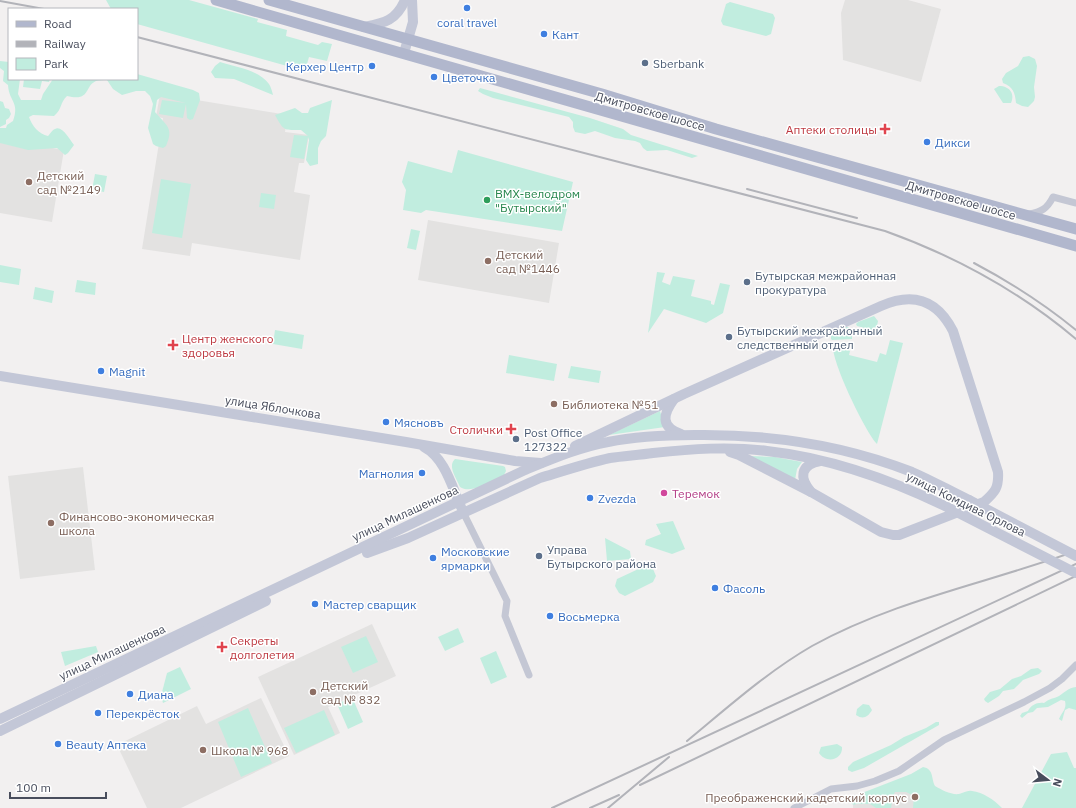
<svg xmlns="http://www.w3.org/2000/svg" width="1076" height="808" viewBox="0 0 1076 808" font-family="'IBM Plex Sans',sans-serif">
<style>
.education{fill:#e3e2e1}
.green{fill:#c1eddf}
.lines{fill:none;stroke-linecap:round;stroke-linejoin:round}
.street{stroke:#c4c7d4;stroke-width:7}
.secondary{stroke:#c3c7d7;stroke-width:10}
.primary{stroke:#b1b7cd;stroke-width:11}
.rail{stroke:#b2b3b9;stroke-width:2}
.secondary-bridge{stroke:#c3c7d7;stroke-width:10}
.shop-dot{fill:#3f7fe0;stroke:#fff;stroke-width:1.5}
.service-dot{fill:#5c6f8a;stroke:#fff;stroke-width:1.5}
.health-dot{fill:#e0444e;stroke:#fff;stroke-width:1.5}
.education-dot{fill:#8d6e63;stroke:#fff;stroke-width:1.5}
.leisure-dot{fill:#2e9e5b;stroke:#fff;stroke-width:1.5}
.hotel-dot{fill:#d1479c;stroke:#fff;stroke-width:1.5}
.labels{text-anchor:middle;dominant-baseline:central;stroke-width:3;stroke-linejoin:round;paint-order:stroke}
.shop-label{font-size:12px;fill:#366cbe;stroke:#fff;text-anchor:start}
.service-label{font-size:12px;fill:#4e5e75;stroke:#fff;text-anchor:start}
.street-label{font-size:12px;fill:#484d5c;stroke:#fff}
.health-label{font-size:12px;fill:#be3a42;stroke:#fff;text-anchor:end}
.education-label{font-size:12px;fill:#785e54;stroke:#fff;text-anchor:start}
.leisure-label{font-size:12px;fill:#27864d;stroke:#fff;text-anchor:start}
.hotel-label{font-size:12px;fill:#b23c85;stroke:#fff;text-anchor:start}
</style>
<rect width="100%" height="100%" fill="#f2f0f0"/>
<g class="education">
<path d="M845 0H908L941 9 921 82 843 60 841 13Z"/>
<path d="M160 94 288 115 285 132 309 135 304 163H299L294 192 310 195 300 260 192 243 190 256 142 249 163 118 156 117Z"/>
<path d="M0 139 64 150 52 222 0 213Z"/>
<path d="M428 220 559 243 549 303 418 280Z"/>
<path d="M83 467 95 570 20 579 8 476Z"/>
<path d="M372 624 396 676 328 707 340 733 294 755 258 677Z"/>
<path d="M261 698 289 756 181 808H147L117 745 197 706 206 724Z"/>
<path d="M893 784 998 808H853V805Z"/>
</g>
<g class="green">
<path d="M106 0H189L258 19 257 22 287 30 286 36 318 45 322 42 332 44 327 61 309 57 305 71 137 24V9H111Z"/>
<path d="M730 2 773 14 775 18 771 34 766 36 723 25 721 21 726 4Z"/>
<path d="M1029 56 1035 59 1037 66 1034 87 1035 97 1034 101 1028 107 1022 106 1016 103C1015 92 1013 87 1003 83L1002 79 1006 73 1018 66 1023 57Z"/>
<path d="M0 61 9 62V79H20L18 94 21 100H41L43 94 53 79H137V74L193 90 199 93 200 100 193 119 190 120 187 118 186 104 183 118 159 114 162 100 186 103 161 97 157 100 155 112C167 126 174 128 166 146L163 148 156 146 153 144 148 128 153 104 150 96 145 91H136L122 95 113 89 107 80C104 80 99 80 96 81 84 86 91 102 67 96 59 104 63 108 54 116L33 115 29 117C32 126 39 134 48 136 50 134 52 130 55 129 62 125 70 140 74 145L68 153 65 155 57 148 28 150 0 143V128H6L7 125 13 121C20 102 9 102 8 85L3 81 4 71 0 68Z"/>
<path d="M220 62C236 67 259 70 269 84 271 87 272 91 273 95L234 79 215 78 211 72 215 66Z"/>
<path d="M24 79H50L49 82 42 81 40 89 23 87Z"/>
<path d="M999 86C1010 86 1015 94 1011 103H1003L994 89Z"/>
<path d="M480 88 590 118 623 129 631 135 698 156 692 158 667 150 647 151 643 148 640 143 635 141 615 138 595 131 585 134 575 132 573 127V122L569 117 493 98 483 94 478 91Z"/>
<path d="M332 100 326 136 321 141 318 148V164L310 166 306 160 309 140 308 137 304 159 290 157 294 135 308 136 301 130C283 130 284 131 275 115L295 108 302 113H308L310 108Z"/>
<path d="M0 101 3 102 5 108 9 109 11 114 9 118 6 120V124L0 127Z"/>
<path d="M458 150 573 182 562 231 426 210 421 213 403 210 406 190 402 182 408 161 452 173Z"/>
<path d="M95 174 107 176 104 192 92 190Z"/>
<path d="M161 179 191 184 182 238 152 233Z"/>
<path d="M261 193 276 195 274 209 259 207Z"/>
<path d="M411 229 420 231 416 250 407 248Z"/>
<path d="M0 265 21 269 19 285 0 282Z"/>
<path d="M657 272 665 273 662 282 670 285 673 276 695 280 691 296 711 301V304L714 305 720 283 730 285 723 313 706 323 664 309 648 333Z"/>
<path d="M77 280 96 283 95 295 75 292Z"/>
<path d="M35 287 54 291 52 303 33 299Z"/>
<path d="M874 316 878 321 877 326 872 330 857 326 856 324 858 322Z"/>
<path d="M845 327H848L852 331V339L832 340 831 339V335Z"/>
<path d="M275 330 304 335 302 349 273 344Z"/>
<path d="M890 340 903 343 877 444C865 431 831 361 833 345L835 343 846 344 845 349 850 351 849 355 877 362 880 353 886 355Z"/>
<path d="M509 355 557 364 554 381 506 373Z"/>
<path d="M571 366 601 371 599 383 568 378Z"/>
<path d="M660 411 665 427 609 435Z"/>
<path d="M749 456 775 457 802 462 797 469 795 480Z"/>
<path d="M455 459 503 466 505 467 506 471 504 475C492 480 472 495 460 487 457 479 447 466 455 459Z"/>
<path d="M673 521 685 549 672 554 645 545 646 540 661 534 656 524Z"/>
<path d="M605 538 630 551 631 559 607 561Z"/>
<path d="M647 565 653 569 656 576 653 582 625 596 619 593 615 586 617 579Z"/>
<path d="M458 628 464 642 445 651 438 637Z"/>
<path d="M366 636 378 662 353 673 341 647Z"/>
<path d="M96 646 98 652 65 666 61 652Z"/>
<path d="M496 651 507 677 491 684 480 658Z"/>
<path d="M180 667 191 689 163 703 161 696 167 673Z"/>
<path d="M1038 668 1042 671 1039 674 1023 680 1014 689 1003 691 999 696 988 703 985 701 984 699 990 692 1000 689 1012 679 1021 676 1031 669Z"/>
<path d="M1076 687V710L1069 708 1065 710 1062 721 1059 719C1062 712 1067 709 1065 701L1061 700 1048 707 1037 708 1033 712 1028 713 1022 718 1020 716 1022 713 1028 711C1031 705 1037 702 1044 703 1050 698 1053 699 1059 696 1065 692 1068 688 1076 687Z"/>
<path d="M352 697 363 722 348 729 337 704Z"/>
<path d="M863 704 869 705 872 710C868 717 863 720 856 715L857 709Z"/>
<path d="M248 708 272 763 241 777 218 722Z"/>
<path d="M324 710 335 735 296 753 284 728Z"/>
<path d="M936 722H939V725L864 768 852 772 848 770V767L853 762 891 745 904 737 926 728Z"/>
<path d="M837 744 842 747C843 760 826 764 819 753L821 747Z"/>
<path d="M1067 752 1074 768H1076V808H1022L1051 754Z"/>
<path d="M923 767C934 769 931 778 935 786 942 790 951 795 959 794 964 793 967 790 972 791 983 792 994 800 1002 808H913L914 796 906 792H895L893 796 891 808H876L870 804H856L854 805 850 803 851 799 862 793 911 774Z"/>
</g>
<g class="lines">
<g class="street">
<path d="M1029 214C1041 212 1047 209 1053 197L1076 203"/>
<path d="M463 512 507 601 505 616 529 675"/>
<path d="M794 808 831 789 857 786 875 781 899 771 944 740 1024 702 1050 688 1062 679 1076 665"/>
</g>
<g class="secondary">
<path d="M364 27C384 23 396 21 405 0"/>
<path d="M404 53 413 22 412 0"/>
<path d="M0 376 406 442 515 461 541 463"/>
<path d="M674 399C663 414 660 427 681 434"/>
<path d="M575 446 684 394 881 306C913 292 937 300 953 331L998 472C999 488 995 492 984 502L899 535H893L881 532 811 492 739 455 730 452"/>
<path d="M424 447C445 458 452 487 461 507"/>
<path d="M811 492C799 478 800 465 820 461"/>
<path d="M367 553 408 538 540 478C563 471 587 463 610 458 624 456 639 455 653 453 691 449 729 446 767 451 830 458 892 480 949 508"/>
<path d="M0 719 525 470C552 459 580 447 608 442 637 436 666 435 695 435 769 434 843 445 912 472 931 480 950 491 969 500"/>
<path d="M0 731 266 601"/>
</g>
<g class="primary">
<path d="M216 0 1076 246"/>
<path d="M269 0 602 94 716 129 1076 229"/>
</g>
<g class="rail">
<path d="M0 1 44 9"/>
<path d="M137 37 885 231C955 256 1019 291 1076 339"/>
<path d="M747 189 857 218"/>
<path d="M974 263C1010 282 1044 304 1076 330"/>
<path d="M687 741C727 708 767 672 812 646 895 600 988 583 1076 551"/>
<path d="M640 785 1076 576"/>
<path d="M552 808 1076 564"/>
<path d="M590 808 619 795"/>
<path d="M608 808 669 757"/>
</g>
<g class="secondary-bridge">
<path d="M969 500 1076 556"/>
<path d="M949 508 1076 573"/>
</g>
</g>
<g class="shop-dot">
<circle cx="467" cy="8" r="4"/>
<circle cx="544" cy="34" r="4"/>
<circle cx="372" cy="66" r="4"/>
<circle cx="434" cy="77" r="4"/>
<circle cx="927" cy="142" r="4"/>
<circle cx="101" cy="371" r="4"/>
<circle cx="386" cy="422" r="4"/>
<circle cx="422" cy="473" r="4"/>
<circle cx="590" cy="498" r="4"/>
<circle cx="433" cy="558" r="4"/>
<circle cx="715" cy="588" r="4"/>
<circle cx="315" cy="604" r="4"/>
<circle cx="550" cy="616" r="4"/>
<circle cx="130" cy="694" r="4"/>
<circle cx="98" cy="713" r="4"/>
<circle cx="58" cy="744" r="4"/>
</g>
<g class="service-dot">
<circle cx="645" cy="63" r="4"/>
<circle cx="747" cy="282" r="4"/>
<circle cx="729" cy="337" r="4"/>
<circle cx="516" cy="439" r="4"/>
<circle cx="539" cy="556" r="4"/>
</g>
<g class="health-dot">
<path d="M883 123h4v4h4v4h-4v4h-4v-4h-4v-4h4z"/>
<path d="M171 339h4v4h4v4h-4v4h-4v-4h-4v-4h4z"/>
<path d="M509 423h4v4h4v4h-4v4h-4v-4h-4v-4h4z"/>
<path d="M220 641h4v4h4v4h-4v4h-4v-4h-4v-4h4z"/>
</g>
<g class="education-dot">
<circle cx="29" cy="182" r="4"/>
<circle cx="488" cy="261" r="4"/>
<circle cx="554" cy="404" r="4"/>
<circle cx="51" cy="523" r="4"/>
<circle cx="313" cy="692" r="4"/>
<circle cx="203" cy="750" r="4"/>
<circle cx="915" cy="797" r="4"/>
</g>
<circle class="leisure-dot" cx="487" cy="200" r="4"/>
<circle class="hotel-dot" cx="664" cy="493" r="4"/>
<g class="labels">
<g class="shop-label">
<text x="467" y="22" text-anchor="middle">coral travel</text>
<text x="552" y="34">Кант</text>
<text x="364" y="66" text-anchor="end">Керхер Центр</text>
<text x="442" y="77">Цветочка</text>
<text x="935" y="142">Дикси</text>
<text x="109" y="371">Magnit</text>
<text x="394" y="422">Мясновъ</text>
<text x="414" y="473" text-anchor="end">Магнолия</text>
<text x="598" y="498">Zvezda</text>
<text x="441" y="551">Московские<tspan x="441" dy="14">ярмарки</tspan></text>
<text x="723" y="588">Фасоль</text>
<text x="323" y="604">Мастер сварщик</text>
<text x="558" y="616">Восьмерка</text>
<text x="138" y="694">Диана</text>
<text x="106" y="713">Перекрёсток</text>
<text x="66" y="744">Beauty Аптека</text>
</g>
<g class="service-label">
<text x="653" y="63">Sberbank</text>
<text x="755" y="275">Бутырская межрайонная<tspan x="755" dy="14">прокуратура</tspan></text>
<text x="737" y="330">Бутырский межрайонный<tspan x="737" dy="14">следственный отдел</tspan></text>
<text x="524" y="432">Post Office<tspan x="524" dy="14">127322</tspan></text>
<text x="547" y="549">Управа<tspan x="547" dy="14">Бутырского района</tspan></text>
</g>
<g class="street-label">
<text transform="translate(650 111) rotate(16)">Дмитровское шоссе</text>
<text transform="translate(961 200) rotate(16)">Дмитровское шоссе</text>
<text transform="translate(273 407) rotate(9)">улица Яблочкова</text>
<text transform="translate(966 504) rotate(26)">улица Комдива Орлова</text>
<text transform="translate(405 513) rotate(-25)">улица Милашенкова</text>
<text transform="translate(112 652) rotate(-25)">улица Милашенкова</text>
</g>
<g class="health-label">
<text x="877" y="129">Аптеки столицы</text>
<text x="182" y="338" text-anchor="start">Центр женского<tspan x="182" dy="14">здоровья</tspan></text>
<text x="503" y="429">Столички</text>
<text x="230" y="640" text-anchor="start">Секреты<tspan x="230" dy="14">долголетия</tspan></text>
</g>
<g class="education-label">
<text x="37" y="175">Детский<tspan x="37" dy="14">сад №2149</tspan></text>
<text x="496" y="254">Детский<tspan x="496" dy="14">сад №1446</tspan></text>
<text x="562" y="404">Библиотека №51</text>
<text x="59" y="516">Финансово-экономическая<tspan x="59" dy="14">школа</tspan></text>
<text x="321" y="685">Детский<tspan x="321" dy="14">сад № 832</tspan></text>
<text x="211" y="750">Школа № 968</text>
<text x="907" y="797" text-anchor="end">Преображенский кадетский корпус</text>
</g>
<g class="leisure-label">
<text x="495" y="193">BMX-велодром<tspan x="495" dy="14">"Бутырский"</tspan></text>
</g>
<g class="hotel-label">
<text x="672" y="493">Теремок</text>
</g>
</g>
<rect x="8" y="8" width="130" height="72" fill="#ffffff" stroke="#b6b8be"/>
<rect x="16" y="21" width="20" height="6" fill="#b1b7cd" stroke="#b6b8be"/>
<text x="44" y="28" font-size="12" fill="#484d5c">Road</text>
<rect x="16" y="41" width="20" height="6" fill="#b2b3b9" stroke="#b6b8be"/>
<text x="44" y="48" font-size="12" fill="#484d5c">Railway</text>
<rect x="16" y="58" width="20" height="12" fill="#c1eddf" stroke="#b6b8be"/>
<text x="44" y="68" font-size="12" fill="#484d5c">Park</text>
<g transform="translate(1048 780) rotate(106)" stroke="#ffffff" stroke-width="3" paint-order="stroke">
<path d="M0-3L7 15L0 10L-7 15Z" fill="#484d5c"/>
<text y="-6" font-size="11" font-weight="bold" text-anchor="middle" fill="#484d5c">N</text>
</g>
<path d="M10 792v6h96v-6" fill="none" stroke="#484d5c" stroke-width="2"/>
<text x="16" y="792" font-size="12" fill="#484d5c" stroke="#ffffff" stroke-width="3" paint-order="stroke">100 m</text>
</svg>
